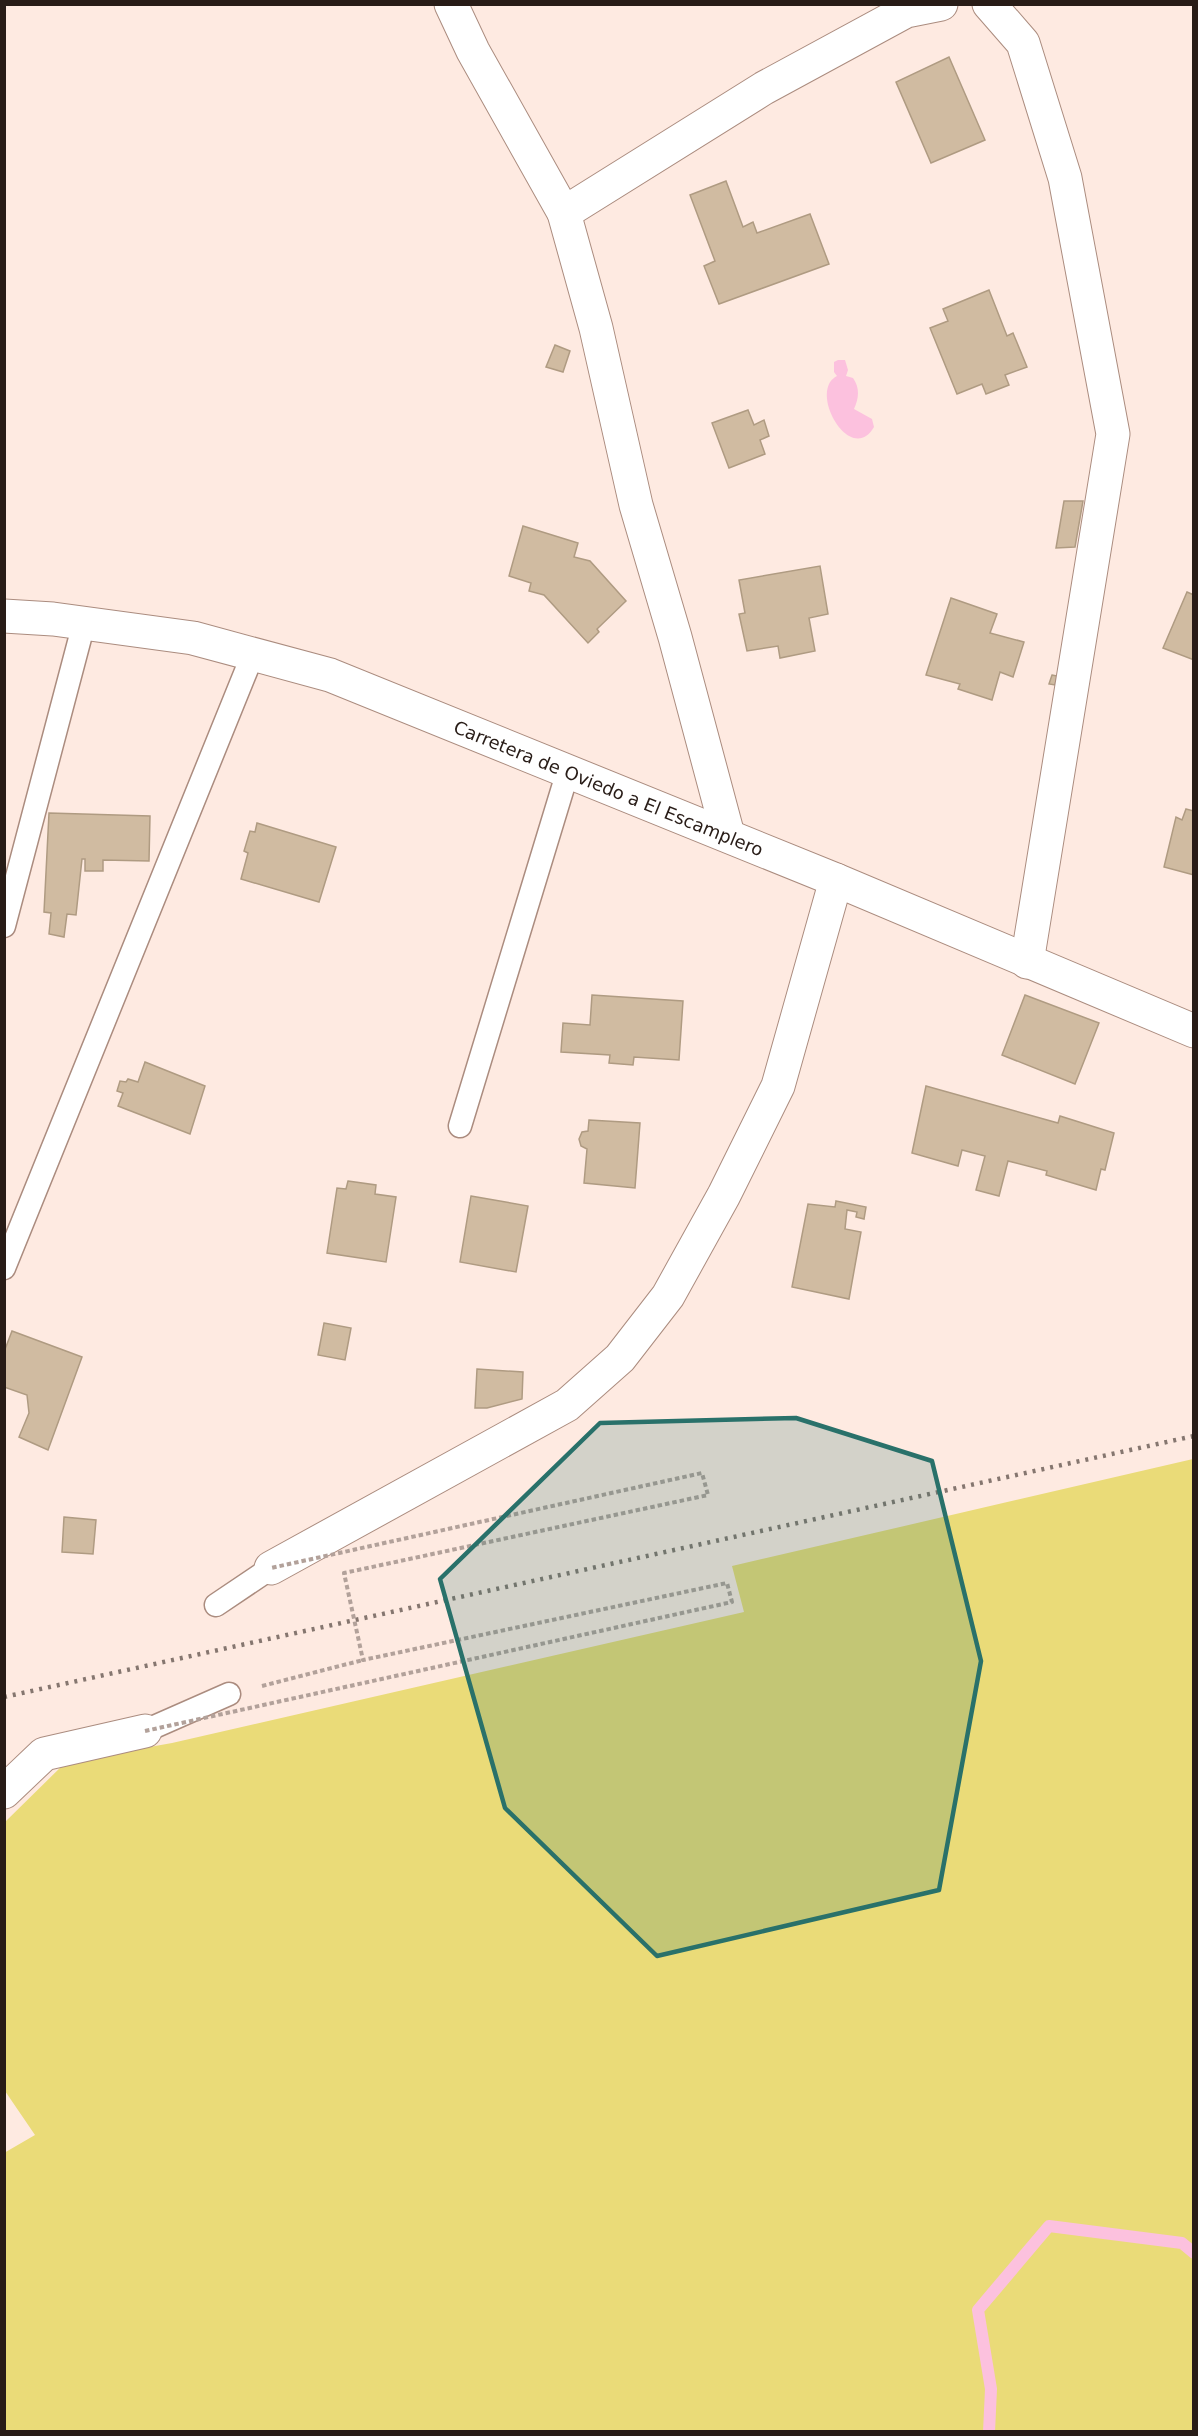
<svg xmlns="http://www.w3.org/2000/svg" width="1198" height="2436" viewBox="0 0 1198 2436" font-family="'DejaVu Sans',sans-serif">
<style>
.green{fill:#eadb78}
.water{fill:#fcc1de}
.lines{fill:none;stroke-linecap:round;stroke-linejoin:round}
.stream{stroke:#fcc1de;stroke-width:12}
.building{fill:#d0bba1;stroke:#af9b82;stroke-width:1.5}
.lane-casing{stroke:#ab8c7f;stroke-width:25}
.street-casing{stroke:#ab8c7f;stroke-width:35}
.secondary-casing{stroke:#ab8c7f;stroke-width:35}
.path{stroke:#b2a19a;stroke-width:4;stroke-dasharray:4.5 3;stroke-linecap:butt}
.lane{stroke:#fff;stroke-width:22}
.street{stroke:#fff;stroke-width:33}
.secondary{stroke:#fff;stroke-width:33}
.rail{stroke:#85766f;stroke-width:4.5;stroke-dasharray:3 6;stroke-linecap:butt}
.path-bridge{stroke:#b2a19a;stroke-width:4;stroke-dasharray:4.5 3;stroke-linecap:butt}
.marked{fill:#29716a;fill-opacity:0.2;stroke:#29716a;stroke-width:4.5;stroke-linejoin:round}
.labels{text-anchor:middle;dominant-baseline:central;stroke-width:6;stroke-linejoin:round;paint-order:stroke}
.street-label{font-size:18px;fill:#281c17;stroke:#fff}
</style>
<rect width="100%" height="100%" fill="#feeae1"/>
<path class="green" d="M1193 1459V2431H5L4 2153 35 2135 5 2091V1822L66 1762 172 1743 744 1612 732 1566Z"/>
<path class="water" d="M838 360H845L848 370 846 376 853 378C860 388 859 398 854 409L872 419 874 427C851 467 807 391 837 376L834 372V362Z"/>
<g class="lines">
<path class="stream" d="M989 2432 991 2389 978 2310 1049 2226 1182 2243 1194 2253"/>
</g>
<g class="building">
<path d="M949 57 985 140 931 163 896 82Z"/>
<path d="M726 181 743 227 753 222 757 233 810 214 829 264 719 304 704 266 715 261 690 195Z"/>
<path d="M989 290 1007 336 1013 333 1027 367 1005 375 1009 385 986 394 982 384 957 394 930 328 948 321 943 309Z"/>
<path d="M555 345 570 351 563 372 546 367Z"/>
<path d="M748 410 754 425 764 420 769 436 760 440 765 454 729 468 712 423Z"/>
<path d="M1064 501H1083L1075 547 1056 548Z"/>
<path d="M523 526 578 543 574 557 590 561 626 601 597 629 599 632 588 643 544 595 529 591 531 583 509 576Z"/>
<path d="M820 566 828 614 809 618 815 651 780 658 778 646 747 651 739 614 745 613 739 580Z"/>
<path d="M1187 592 1194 595V660L1163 648Z"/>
<path d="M951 598 997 614 990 633 1024 642 1013 677 1000 672 992 700 958 689 960 684 926 675Z"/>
<path d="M1052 675 1057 676 1055 685 1049 684Z"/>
<path d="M1186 809 1194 811V875L1164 867 1176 817 1182 820Z"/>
<path d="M49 813 150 816 149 861 103 860V871H85V859H82L76 915 67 914 64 937 49 934 51 913 44 912Z"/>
<path d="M257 823 336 847 319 902 241 879 248 853 244 851 250 831 255 832Z"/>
<path d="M592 995 683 1001 679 1060 634 1057 633 1065 609 1063 610 1055 561 1052 563 1023 590 1025Z"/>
<path d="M1025 995 1099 1023 1075 1084 1002 1055Z"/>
<path d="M145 1062 205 1086 190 1134 118 1106 123 1093 117 1091 120 1081 126 1082 128 1079 138 1082Z"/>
<path d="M926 1086 1058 1123 1060 1116 1114 1133 1105 1170 1101 1169 1096 1190 1046 1175 1047 1171 1008 1161 999 1196 976 1190 985 1156 962 1150 958 1166 912 1153Z"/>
<path d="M589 1120 640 1123 635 1188 584 1183 587 1149 581 1146 579 1139 582 1132 588 1131Z"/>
<path d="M348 1181 376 1185 375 1194 396 1197 386 1262 327 1253 337 1188 346 1189Z"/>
<path d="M471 1196 528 1206 516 1272 460 1262Z"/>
<path d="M836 1201 866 1207 864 1219 856 1217 857 1212 847 1210 845 1229 861 1232 849 1299 792 1287 808 1204 835 1207Z"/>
<path d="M324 1323 351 1328 345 1360 318 1355Z"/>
<path d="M12 1331 82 1357 48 1450 19 1437 29 1413 27 1395 4 1387V1352Z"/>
<path d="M477 1369 523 1372 522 1399 487 1408H475Z"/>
<path d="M64 1517 96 1520 93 1554 62 1552Z"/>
</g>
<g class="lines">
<defs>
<g id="lane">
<path d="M4 926 84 623"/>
<path d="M460 1126 568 771"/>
<path d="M4 1268 253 654"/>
<path d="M216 1605 271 1568"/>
<path d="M145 1731 229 1694"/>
</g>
<g id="street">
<path d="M451 4 473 51 564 213 596 328 636 505 675 637 728 835"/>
<path d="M989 4 1023 43 1065 178 1113 434 1027 962"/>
<path d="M564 213 764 88 906 11 941 4"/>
<path d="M271 1568 567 1405 620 1358 668 1296 724 1195 778 1086 836 880"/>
<path d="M4 1792 44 1754 145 1731"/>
</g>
<g id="secondary">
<path id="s1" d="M4 616 53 619 193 638 330 675 836 880 1194 1031"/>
</g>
</defs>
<use href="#lane" class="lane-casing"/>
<use href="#street" class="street-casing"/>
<use href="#secondary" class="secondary-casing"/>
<path class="path" d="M262 1686 363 1660"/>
<use href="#lane" class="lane"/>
<use href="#street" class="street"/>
<use href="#secondary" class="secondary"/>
<path class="rail" d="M4 1697 1194 1436"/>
<path class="path-bridge" d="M145 1731 732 1602 727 1583 363 1660 344 1573 708 1495 702 1473 271 1568"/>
</g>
<path class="marked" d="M796 1418 932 1461 981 1661 939 1890 657 1956 505 1808 440 1579 600 1423Z"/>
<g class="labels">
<g class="street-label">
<text stroke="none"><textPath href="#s1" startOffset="633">Carretera de Oviedo a El Escamplero</textPath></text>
</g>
</g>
<rect width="1198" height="2436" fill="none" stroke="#281c17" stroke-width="12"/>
</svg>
